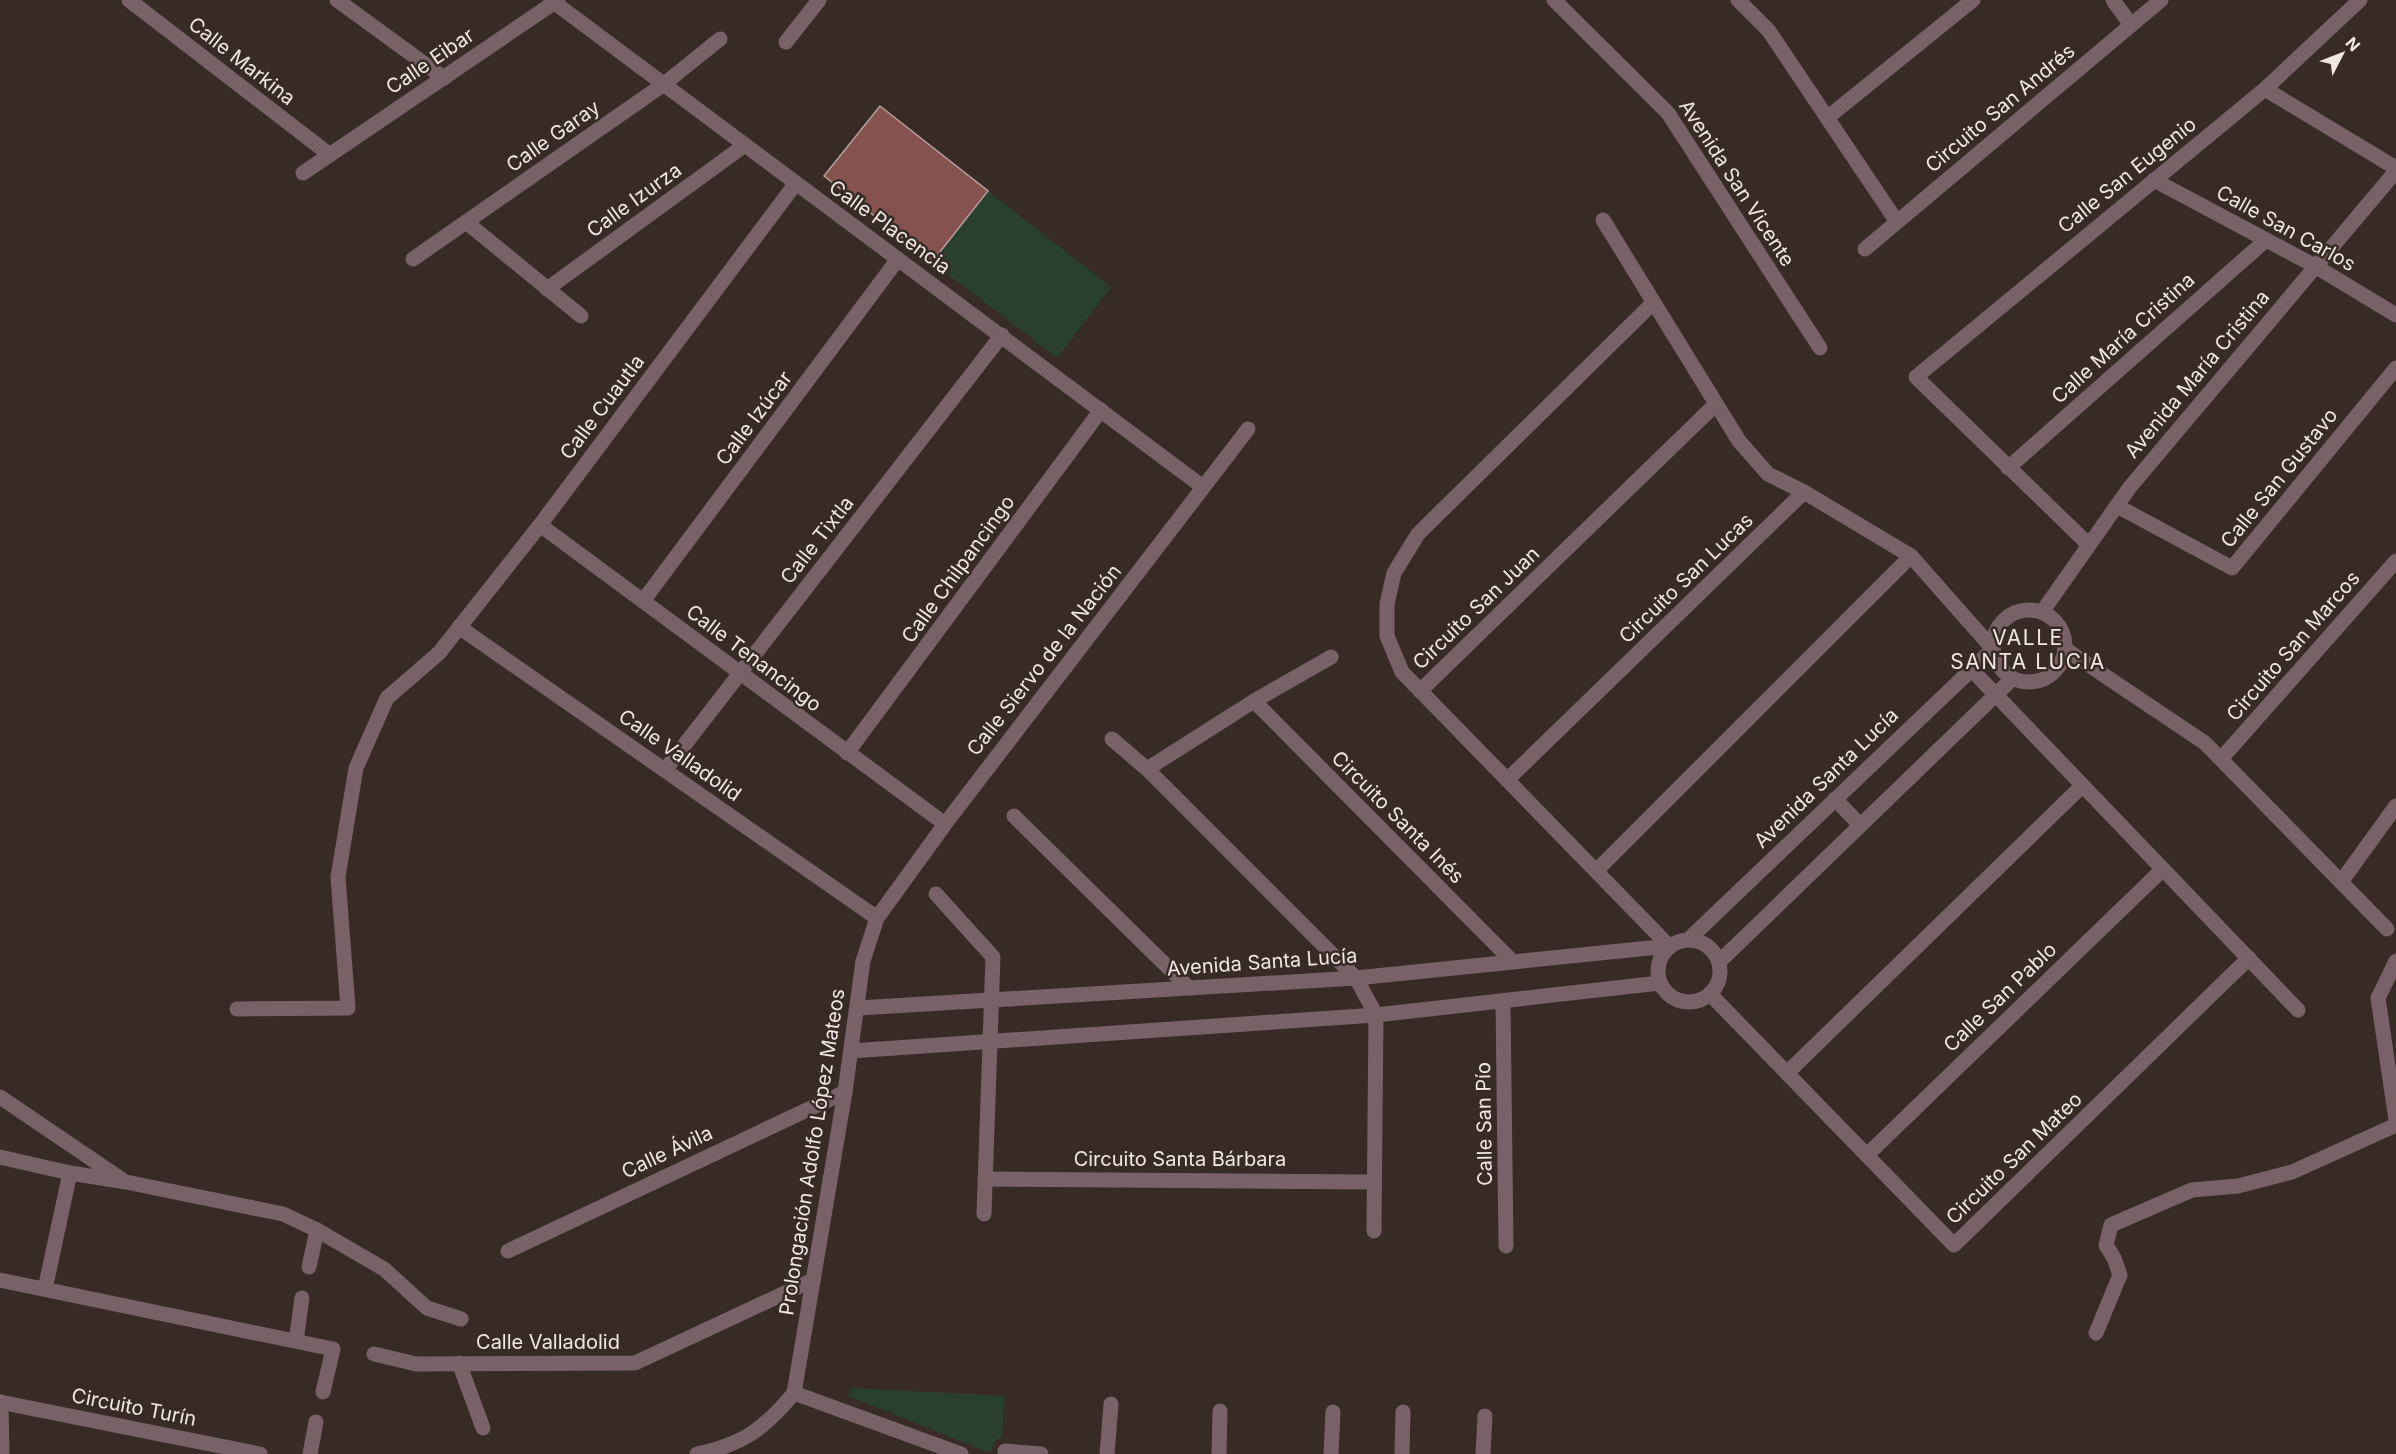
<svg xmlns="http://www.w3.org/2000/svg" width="2396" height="1454" viewBox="0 0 2396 1454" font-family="Inter,sans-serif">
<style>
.green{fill:#29412c}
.building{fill:#865250;stroke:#b4a1a0;stroke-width:1.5}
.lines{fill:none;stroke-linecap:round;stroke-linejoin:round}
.minor{stroke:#796168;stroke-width:15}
.labels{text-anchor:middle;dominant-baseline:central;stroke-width:5;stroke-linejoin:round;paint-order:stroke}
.street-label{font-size:20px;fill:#f0e7e3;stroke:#382b25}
.neighbourhood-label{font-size:21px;letter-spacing:1.5px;fill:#f0e7e3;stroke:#382b25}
</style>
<rect width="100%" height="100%" fill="#382b25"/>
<g class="green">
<path d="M988 191 1111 287 1057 358 932 262Z"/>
<path d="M850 1388 1005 1396 1002 1437 995 1441 990 1453 848 1396Z"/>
</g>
<path class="building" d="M880 106 988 191 932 262 824 176Z"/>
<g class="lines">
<g class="minor">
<path d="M129 0 330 155"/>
<path d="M337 0 444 78"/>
<path d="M551 0 1203 487"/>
<path d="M1554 0 1668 113 1820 348"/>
<path d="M1738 0 1769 31 1897 222"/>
<path d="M2113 0 2131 25"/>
<path d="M786 42 819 0"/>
<path d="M2265 89 2396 168"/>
<path d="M1827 118 1973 0"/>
<path d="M303 173 558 0"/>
<path d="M2154 180 2315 266 2396 315"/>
<path d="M1603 220 1739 441 1768 474 1804 492 1911 556 1993 649 1689 939"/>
<path d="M466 222 581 316"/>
<path d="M1865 249 2161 0"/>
<path d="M413 259 664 84 720 39"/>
<path d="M547 289 745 145"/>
<path d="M1653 303 1418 534 1394 573 1387 604V636L1402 672 1669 946"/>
<path d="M2008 468 2266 240"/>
<path d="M2117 506 2232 568 2396 368"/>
<path d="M540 525 945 824"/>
<path d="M2089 545 1916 377 2265 89 2360 0"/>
<path d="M643 601 898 259"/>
<circle cx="2029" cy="646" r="36"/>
<path d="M2042 612 2130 487 2396 171"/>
<path d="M459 627 877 918"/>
<path d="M2065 649 2205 743 2387 929"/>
<path d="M1971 669 2298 1010"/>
<path d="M1420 691 1716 404"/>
<path d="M1254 701 1513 962"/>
<path d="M1112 739 1147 769 1356 978 1376 1015 1374 1231"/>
<path d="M847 753 1101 410"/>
<path d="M2221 759 2396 561"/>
<path d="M1147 769 1254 701 1331 657"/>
<path d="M665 770 1002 335"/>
<path d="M1507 780 1804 492"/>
<path d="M1835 799 1860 825"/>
<path d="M1014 816 1189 988"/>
<path d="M1596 871 1911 556"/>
<path d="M2341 882 2396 806"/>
<path d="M936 894 993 957 984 1214"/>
<circle cx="1689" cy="971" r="31"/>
<path d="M2396 961 2378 998 2396 1120"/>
<path d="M1719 962 2012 679"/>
<path d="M1710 994 1954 1245 2249 958"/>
<path d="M1503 1001 1506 1246"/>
<path d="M858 1008 1356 978 1669 946"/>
<path d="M237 1009 348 1008 338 877 356 768 387 698 439 653 540 525 796 183"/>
<path d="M851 1051 1376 1015 1660 983"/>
<path d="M1787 1073 2082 786"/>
<path d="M0 1097 121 1179"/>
<path d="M1867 1155 2163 869"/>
<path d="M0 1157 70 1173 126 1182 283 1214 317 1230 384 1269 427 1308 461 1319"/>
<path d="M985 1179 1374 1182"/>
<path d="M508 1251 845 1092"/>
<path d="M309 1267 317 1230"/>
<path d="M0 1280 333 1349 323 1392"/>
<path d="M45 1289 70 1173"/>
<path d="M2096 1333 2120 1275 2114 1258 2106 1245 2111 1225 2192 1190 2238 1186 2292 1172 2396 1125"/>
<path d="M296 1341 302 1298"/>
<path d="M374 1354 416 1364 635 1363 813 1280"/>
<path d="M459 1363 483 1428"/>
<path d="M794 1393 845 1092 863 961 877 918 945 824 1248 429"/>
<path d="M794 1393 961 1454"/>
<path d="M0 1402 260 1454"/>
<path d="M1 1402 2 1454"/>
<path d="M1005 1451 1041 1454"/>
<path d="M310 1454 316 1422"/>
<path d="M697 1454C744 1444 764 1429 794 1393"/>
<path d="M1107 1454 1111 1404"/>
<path d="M1219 1454 1220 1411"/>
<path d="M1331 1454 1333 1412"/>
<path d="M1402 1454 1403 1412"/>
<path d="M1483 1454 1485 1416"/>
</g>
</g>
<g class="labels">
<g class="street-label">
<text transform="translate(242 61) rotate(38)">Calle Markina</text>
<text transform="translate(430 61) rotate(-34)">Calle Eibar</text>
<text transform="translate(2000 108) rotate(-40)">Circuito San Andrés</text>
<text transform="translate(553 136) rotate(-35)">Calle Garay</text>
<text transform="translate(2127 175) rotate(-39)">Calle San Eugenio</text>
<text transform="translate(1737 183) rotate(57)">Avenida San Vicente</text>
<text transform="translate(634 200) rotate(-36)">Calle Izurza</text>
<text transform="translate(890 227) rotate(36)">Calle Placencia</text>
<text transform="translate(2286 228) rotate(29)">Calle San Carlos</text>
<text transform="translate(2123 338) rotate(-42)">Calle María Cristina</text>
<text transform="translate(2197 374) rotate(-50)">Avenida María Cristina</text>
<text transform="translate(602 407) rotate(-53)">Calle Cuautla</text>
<text transform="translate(754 418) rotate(-53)">Calle Izúcar</text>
<text transform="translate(2279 478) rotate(-51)">Calle San Gustavo</text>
<text transform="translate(817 540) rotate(-52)">Calle Tixtla</text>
<text transform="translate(958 569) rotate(-54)">Calle Chilpancingo</text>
<text transform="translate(1686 578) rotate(-44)">Circuito San Lucas</text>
<text transform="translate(1476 608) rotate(-44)">Circuito San Juan</text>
<text transform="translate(2293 646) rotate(-49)">Circuito San Marcos</text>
<text transform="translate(754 658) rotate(37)">Calle Tenancingo</text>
<text transform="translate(1044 660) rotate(-52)">Calle Siervo de la Nación</text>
<text transform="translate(680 755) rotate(35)">Calle Valladolid</text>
<text transform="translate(1826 778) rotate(-44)">Avenida Santa Lucía</text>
<text transform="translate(1398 817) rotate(45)">Circuito Santa Inés</text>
<text transform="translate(1262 962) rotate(-4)">Avenida Santa Lucía</text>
<text transform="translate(2000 997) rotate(-44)">Calle San Pablo</text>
<text transform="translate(1484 1124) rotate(-91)">Calle San Pío</text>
<text transform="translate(667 1152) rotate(-25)">Calle Ávila</text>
<text transform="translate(812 1152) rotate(-81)">Prolongación Adolfo López Mateos</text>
<text transform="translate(2014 1158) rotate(-44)">Circuito San Mateo</text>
<text x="1180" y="1159">Circuito Santa Bárbara</text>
<text x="548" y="1342">Calle Valladolid</text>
<text transform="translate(134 1407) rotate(11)">Circuito Turín</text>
</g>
<g class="neighbourhood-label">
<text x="2028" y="637">VALLE<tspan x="2028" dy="24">SANTA LUCIA</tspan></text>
</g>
</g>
<g transform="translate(2342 54) rotate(48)" stroke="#382b25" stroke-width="4.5" paint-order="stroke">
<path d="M0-4.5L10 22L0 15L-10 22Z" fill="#f0e7e3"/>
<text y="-9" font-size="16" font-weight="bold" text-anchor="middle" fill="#f0e7e3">N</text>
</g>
</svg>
